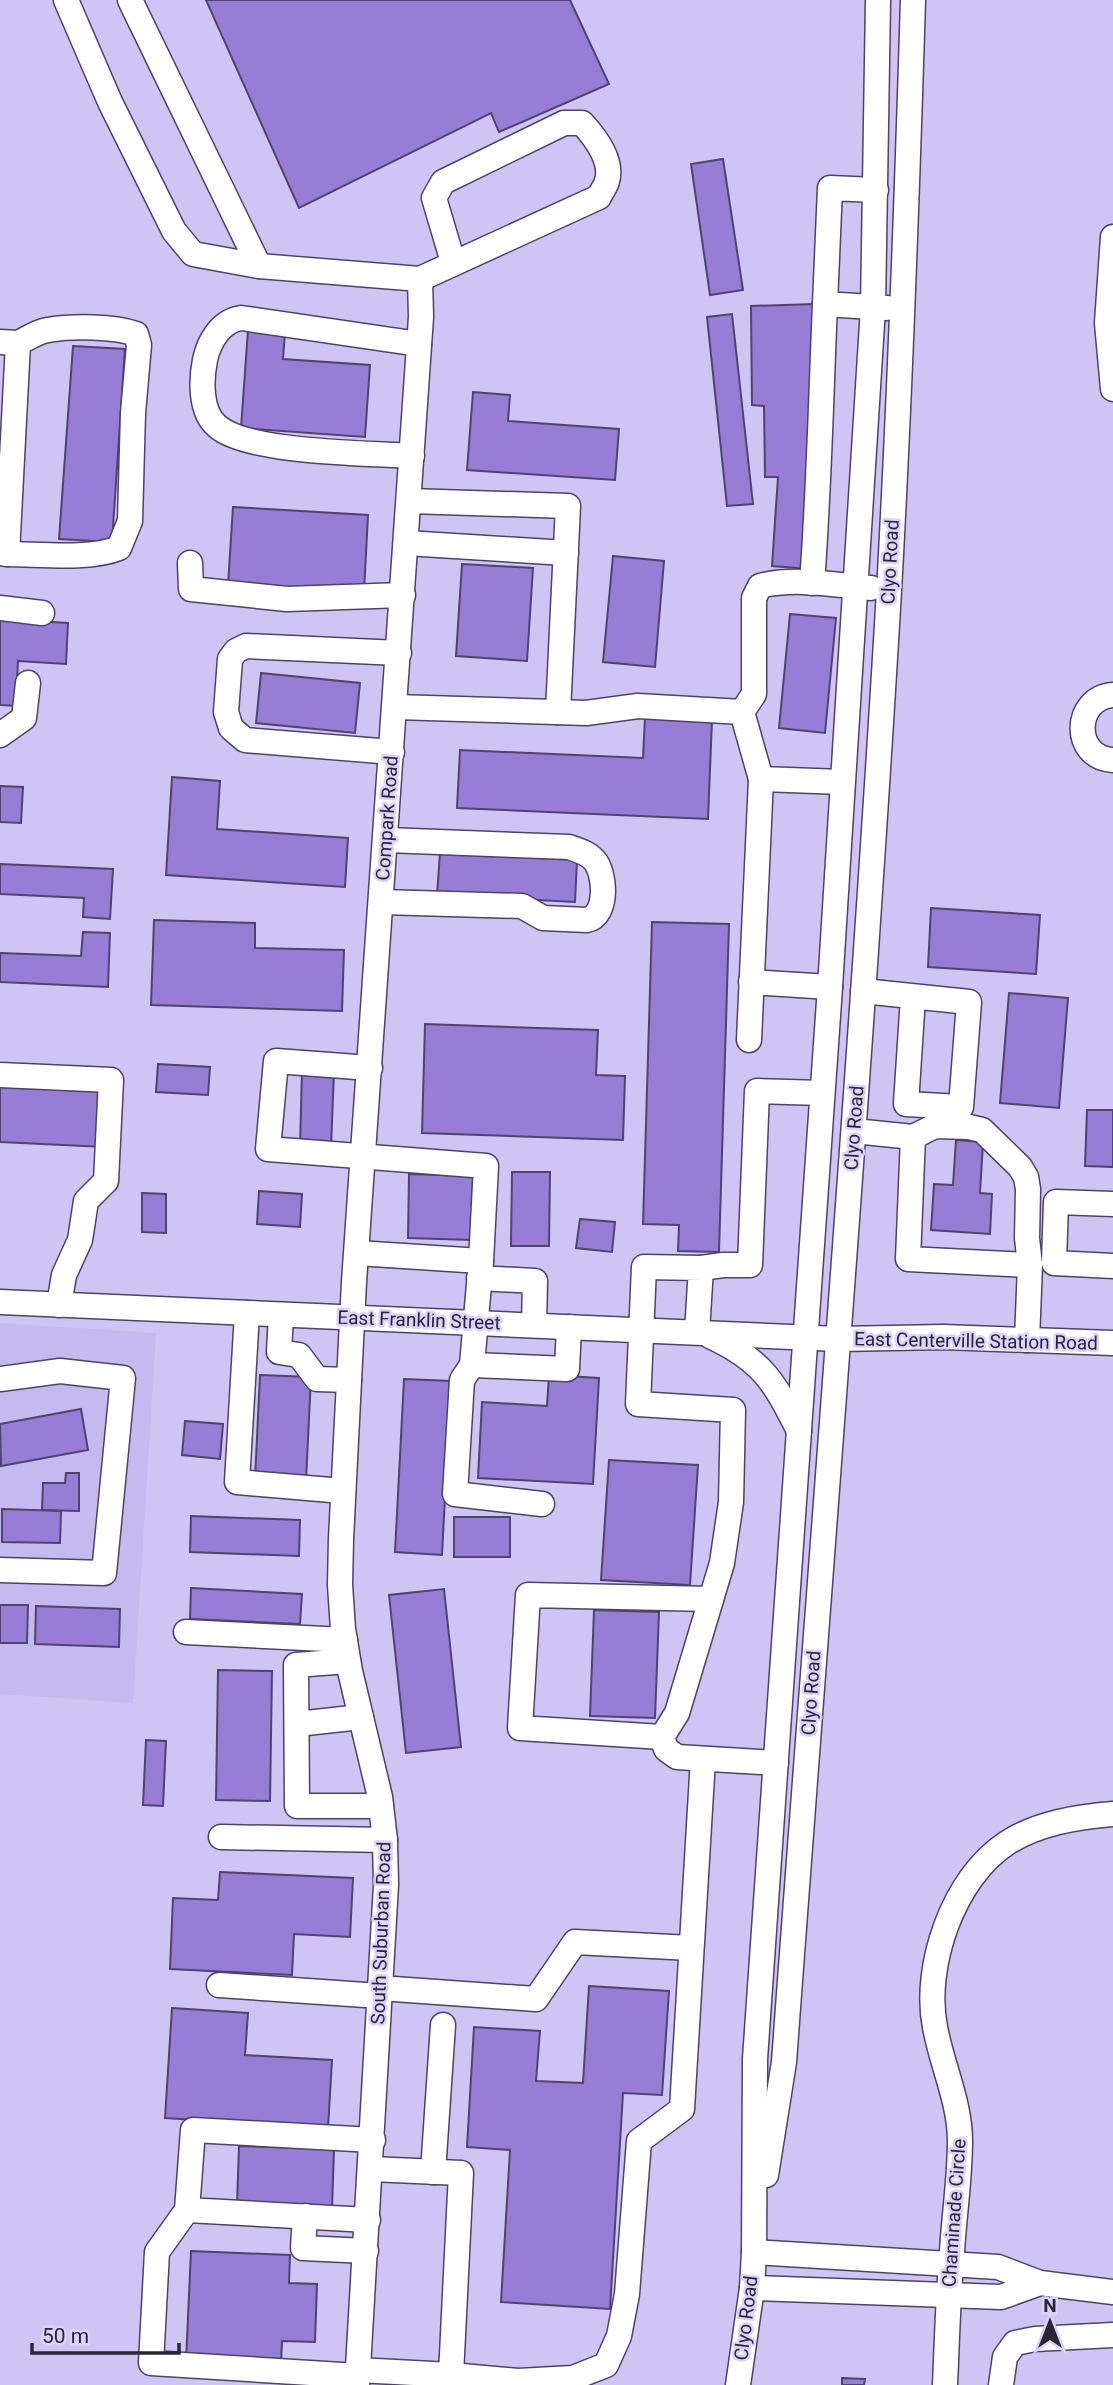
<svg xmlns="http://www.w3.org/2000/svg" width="1113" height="2385" viewBox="0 0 1113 2385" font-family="Roboto,sans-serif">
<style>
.built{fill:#c6b9f0}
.building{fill:#977dd5;stroke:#4f446d;stroke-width:2}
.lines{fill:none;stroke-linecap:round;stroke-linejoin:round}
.minor-casing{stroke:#4d426a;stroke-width:27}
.minor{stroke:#fff;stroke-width:24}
.labels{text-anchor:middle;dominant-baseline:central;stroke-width:5;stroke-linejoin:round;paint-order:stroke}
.street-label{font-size:19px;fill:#2a2537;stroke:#dcd3fa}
</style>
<rect width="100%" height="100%" fill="#d0c4f4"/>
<path class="built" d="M0 1323 156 1333 133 1703 0 1694Z"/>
<g class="building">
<path d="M206 0H570L609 84 499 132 491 113 299 208Z"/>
<path d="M723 159 743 290 710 295 691 164Z"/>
<path d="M813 304 815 477 809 569 772 566 778 477H765L764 406 752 405 751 306Z"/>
<path d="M732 314 753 504 727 506 707 317Z"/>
<path d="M248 330 285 333 283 359 370 365 365 437 241 428Z"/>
<path d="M73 346 125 349 112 542 59 539Z"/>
<path d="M473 392 510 395 508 421 619 429 615 480 467 470Z"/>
<path d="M233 507 368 515 364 592 228 585Z"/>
<path d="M613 556 664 561 655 667 603 662Z"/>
<path d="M462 564 533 568 527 661 456 656Z"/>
<path d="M790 614 836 618 825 733 779 728Z"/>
<path d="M0 619 68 623 66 664 18 661 16 706 0 705Z"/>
<path d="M261 673 360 683 355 733 256 723Z"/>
<path d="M645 717 712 720 708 819 457 808 460 750 643 758Z"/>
<path d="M172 777 220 781 217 829 348 838 345 887 166 875Z"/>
<path d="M0 786 23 787 21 823 0 822Z"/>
<path d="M440 853 577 860 575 902 437 895Z"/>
<path d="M0 864 113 869 110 919 83 917 84 898 0 894Z"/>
<path d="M931 908 1040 915 1036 974 928 967Z"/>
<path d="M154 920 255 923V948L344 950 342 1011 151 1005Z"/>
<path d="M652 922 729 924 719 1252 678 1251 679 1225 643 1224Z"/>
<path d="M83 932 110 933 108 987 0 982V953L81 956Z"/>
<path d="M1009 993 1068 998 1059 1108 1000 1103Z"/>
<path d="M425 1024 598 1030 596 1075 625 1076 623 1140 422 1133Z"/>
<path d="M158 1064 210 1067 208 1095 156 1092Z"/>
<path d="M302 1070 334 1071 331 1148 300 1147Z"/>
<path d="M0 1084 107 1089 104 1147 0 1142Z"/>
<path d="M1087 1110H1113V1167L1085 1166Z"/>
<path d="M956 1140 983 1142 980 1193 992 1194 990 1234 931 1230 934 1184 953 1185Z"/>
<path d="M512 1172H550L549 1246H511Z"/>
<path d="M409 1174 473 1176 472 1240 408 1238Z"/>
<path d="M259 1191 302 1194 300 1227 257 1224Z"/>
<path d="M142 1193 166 1194V1233L142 1232Z"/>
<path d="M580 1219 615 1222 612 1252 576 1248Z"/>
<path d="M260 1375 311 1377 306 1481 255 1479Z"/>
<path d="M549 1375 599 1378 593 1484 478 1478 482 1402 547 1406Z"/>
<path d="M404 1379 451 1381 442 1555 395 1552Z"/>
<path d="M81 1409 88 1450 1 1466 0 1424Z"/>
<path d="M185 1421 223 1424 220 1459 182 1455Z"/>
<path d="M609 1460 698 1465 690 1585 601 1580Z"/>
<path d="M66 1473H79V1511L42 1510 43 1483H65Z"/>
<path d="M2 1509 61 1511 60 1543 2 1542Z"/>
<path d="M191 1516 300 1520 299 1556 190 1552Z"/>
<rect x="454" y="1517" width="56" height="40"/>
<path d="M191 1588 302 1594 300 1624 190 1619Z"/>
<path d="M444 1589 461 1747 406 1753 389 1595Z"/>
<path d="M0 1605H28L27 1643H0Z"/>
<path d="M36 1606 120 1609 119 1647 35 1644Z"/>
<path d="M594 1610 659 1612 655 1718 590 1716Z"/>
<path d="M218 1670 272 1671 270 1801 216 1800Z"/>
<path d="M146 1740 166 1741 163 1806 143 1805Z"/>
<path d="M220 1872 353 1878 350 1937 294 1934 292 1975 170 1969 173 1898 218 1900Z"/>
<path d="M589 1986 669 1991 662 2095 623 2093 610 2309 501 2302 510 2150 467 2147 474 2027 540 2031 536 2081 583 2083Z"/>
<path d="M172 2008 248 2013 245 2055 332 2060 328 2128 165 2118Z"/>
<path d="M239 2146 334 2149 332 2209 237 2206Z"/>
<path d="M191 2251 290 2255 289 2283 317 2284 315 2342 282 2341 281 2365 186 2361Z"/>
<path d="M842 2378 865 2379 864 2385H842Z"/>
</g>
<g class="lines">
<defs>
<g id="minor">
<path d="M66 0 110 102 174 231 193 254 259 266 420 279 421 317 354 1282 341 1539 340 1585 343 1629 350 1671 380 1797 385 1840 386 1885 357 2385"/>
<path d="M130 0 259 266"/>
<path d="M876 190 830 188 825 304 887 308"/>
<path d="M1113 237 1107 323 1113 389"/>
<path d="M420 279 599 197C601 192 606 186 607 181 613 161 595 137 582 123H564L443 182 434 198 453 262"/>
<path d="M0 342 18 343 7 554 0 553"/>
<path d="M412 456C369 453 246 453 217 426 200 412 201 380 205 360 209 341 221 321 241 318L419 344"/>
<path d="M409 501 568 506 558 712"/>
<path d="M406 543 566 553"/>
<path d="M7 554C40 554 90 560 119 548L130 521 133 413 139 345 136 334C114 326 72 326 48 330 38 331 27 339 18 343"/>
<path d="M190 563 191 589 287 599 403 595"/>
<path d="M812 583C819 490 821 397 825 304"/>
<path d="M0 608 42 613"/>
<path d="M1113 695C1073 698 1072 758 1113 760"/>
<path d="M395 707 586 713 638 706 742 712 761 779 842 782"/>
<path d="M742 712 754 694V598L760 586C795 577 835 585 871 588"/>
<path d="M0 735 24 718 28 683"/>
<path d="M392 752 245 740 231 728 226 712 230 659 236 651 246 646 399 653"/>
<path d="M381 902 522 906 543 918 587 920C608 916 606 873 594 860 588 853 578 850 569 847L386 840"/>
<path d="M751 982 830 987"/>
<path d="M863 991 969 1002 961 1107 906 1104 913 997"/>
<path d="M749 1040 761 779"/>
<path d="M370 1068 276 1061 268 1149 486 1166 481 1261"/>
<path d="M0 1075 111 1080 106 1181 86 1201 80 1240 64 1275 59 1305"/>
<path d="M854 1131 913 1137 908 1259 1030 1265 1027 1340"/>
<path d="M913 1137 935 1126 969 1127 982 1130 1020 1167 1026 1177 1028 1189 1027 1238 1030 1265"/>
<path d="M1113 1204 1056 1202 1054 1263 1113 1266"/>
<path d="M357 1253 481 1261 472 1365 462 1380 455 1494 542 1504"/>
<path d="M701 1268 723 1265H750L757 1091 822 1093"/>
<path d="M479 1278 535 1281 534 1325"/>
<path d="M0 1302 838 1339 943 1337 1113 1343"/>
<path d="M247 1313 237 1482 343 1491"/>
<path d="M281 1315 279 1352 299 1355 317 1379 349 1380"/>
<path d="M697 1332 701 1268 644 1267 638 1404 733 1410 731 1502 722 1563 677 1713 662 1737 666 1749 677 1757 776 1763"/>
<path d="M710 1336C762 1360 774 1381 799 1431"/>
<path d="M472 1365 567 1369 569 1327"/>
<path d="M0 1379 60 1371 123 1378 104 1573 0 1570"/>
<path d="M186 1632 345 1640"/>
<path d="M348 1661 296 1665 297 1806H381"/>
<path d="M297 1724 361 1717"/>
<path d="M662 1737 520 1728 528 1595 711 1599"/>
<path d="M221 1837 385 1840"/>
<path d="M219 1985 380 1996"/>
<path d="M380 1988 536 1999 575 1942 691 1948"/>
<path d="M433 2172 443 2025"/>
<path d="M766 2175 784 2062C820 1572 860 1082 889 591 900 394 907 197 913 0"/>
<path d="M187 2210 157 2252 151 2363 358 2376"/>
<path d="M305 2216 303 2248 366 2251"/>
<path d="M368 2220 187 2210 193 2130 373 2140"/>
<path d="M754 2252 998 2267 1040 2283 1113 2292"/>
<path d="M752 2288 1001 2297 1040 2283"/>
<path d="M358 2370 451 2375 461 2173 371 2169"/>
<path d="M451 2375 518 2381 573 2378 606 2365 619 2336 627 2294 639 2141 682 2109 703 1759"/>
<path d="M738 2385 752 2288 754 2252 755 2059 830 987 873 308 878 0"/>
<path d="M945 2385C947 2341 948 2296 952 2252 954 2216 960 2178 960 2141 960 2102 942 2066 935 2027 923 1967 953 1878 1007 1843 1038 1823 1077 1817 1113 1814"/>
<path d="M1001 2385 1005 2357 1015 2343 1035 2339 1113 2335"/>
</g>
</defs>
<use href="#minor" class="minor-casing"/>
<use href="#minor" class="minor"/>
</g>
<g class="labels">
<g class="street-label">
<text transform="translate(890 562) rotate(-87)">Clyo Road</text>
<text transform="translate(387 818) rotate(-86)">Compark Road</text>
<text transform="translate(854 1128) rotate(-86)">Clyo Road</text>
<text transform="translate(419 1320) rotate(2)">East Franklin Street</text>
<text transform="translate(976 1341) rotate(1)">East Centerville Station Road</text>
<text transform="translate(811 1693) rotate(-86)">Clyo Road</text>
<text transform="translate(381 1933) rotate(-88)">South Suburban Road</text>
<text transform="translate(954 2213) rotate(-86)">Chaminade Circle</text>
<text transform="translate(746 2318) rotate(-83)">Clyo Road</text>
</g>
</g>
<g transform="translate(1050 2322)" stroke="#dcd3fa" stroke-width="5" paint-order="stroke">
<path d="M0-5L12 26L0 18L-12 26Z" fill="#2a2537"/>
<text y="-10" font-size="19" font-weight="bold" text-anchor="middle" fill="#2a2537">N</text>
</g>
<path d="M32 2343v10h147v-10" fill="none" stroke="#2a2537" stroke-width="3.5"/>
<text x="42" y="2343" font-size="21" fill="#2a2537" stroke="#dcd3fa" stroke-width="5" paint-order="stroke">50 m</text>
</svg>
